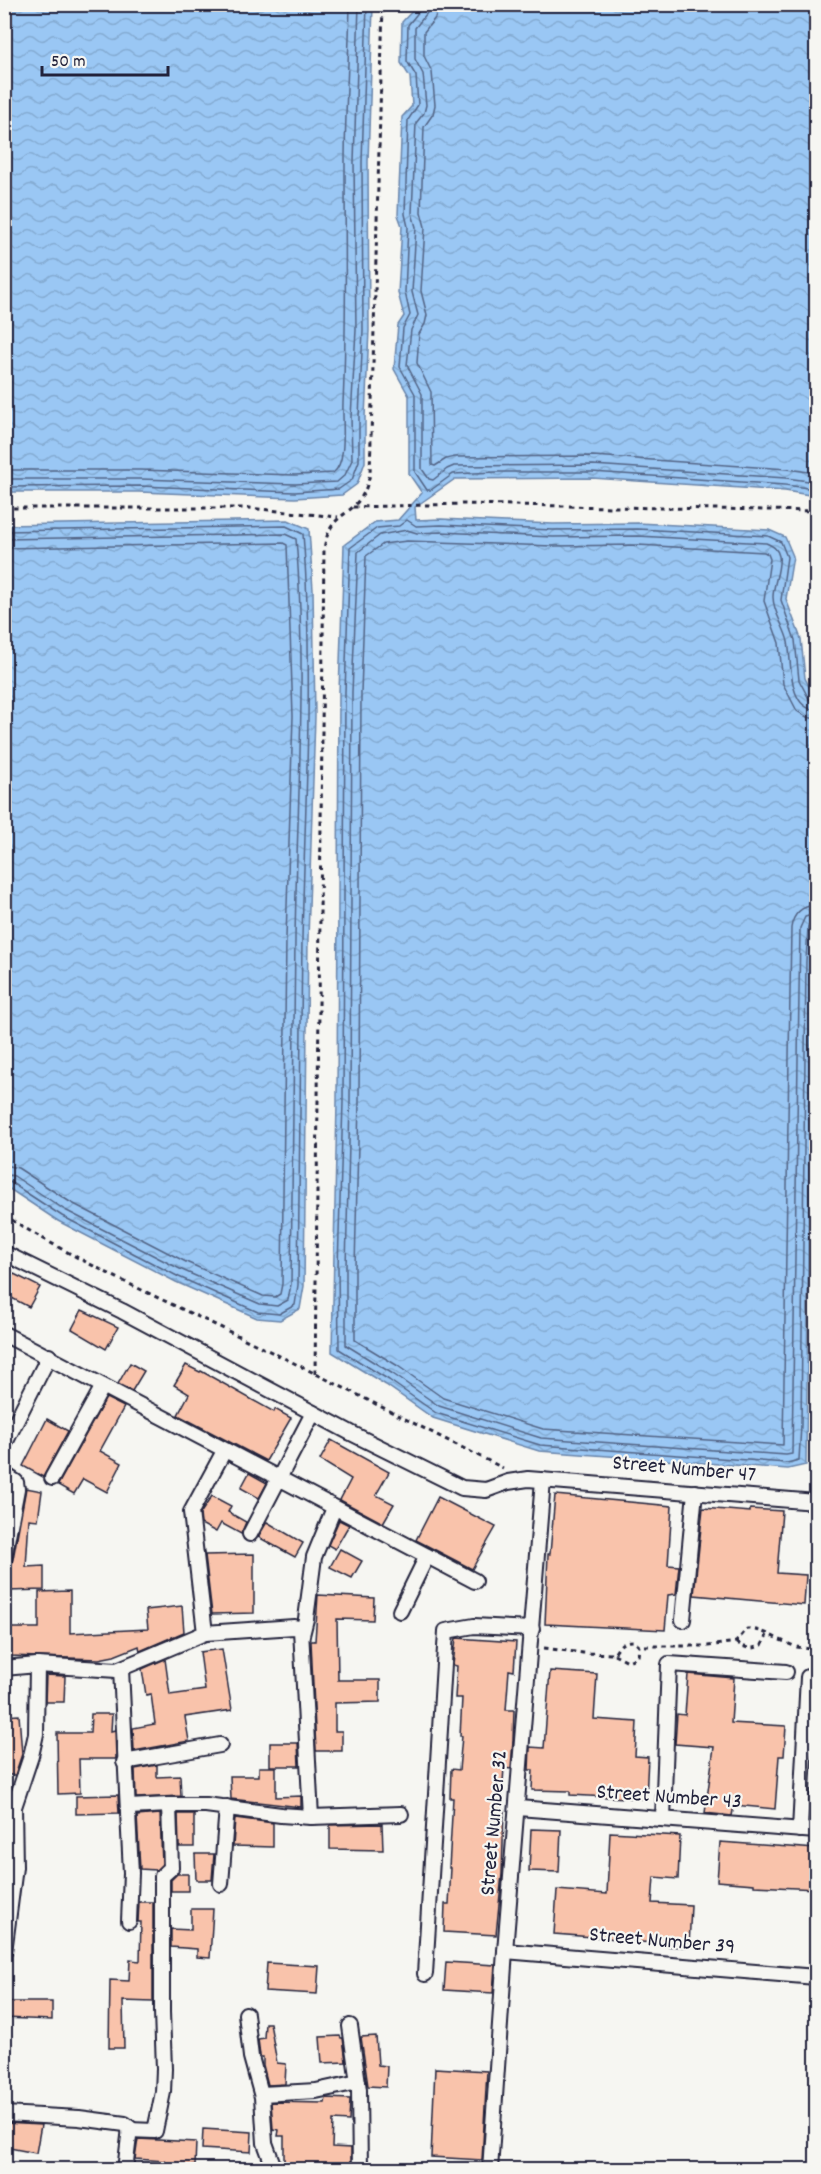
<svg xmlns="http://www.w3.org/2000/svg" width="821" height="2174" viewBox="0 0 821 2174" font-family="Dekko,sans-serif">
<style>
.water{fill:url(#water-waves);stroke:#6a85aa;stroke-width:1.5}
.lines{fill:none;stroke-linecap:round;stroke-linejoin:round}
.shore{stroke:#526485;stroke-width:1.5}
.building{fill:#f9c3ab;stroke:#22223b;stroke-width:1.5}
.street-casing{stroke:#22223b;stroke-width:18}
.path{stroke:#22223b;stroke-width:3;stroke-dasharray:4.5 4.5;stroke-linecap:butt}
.street{stroke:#f6f6f2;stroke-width:14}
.labels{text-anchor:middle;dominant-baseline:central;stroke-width:4.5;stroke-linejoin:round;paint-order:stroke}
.street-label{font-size:22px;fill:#22223b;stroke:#f6f6f2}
</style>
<defs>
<pattern id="water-waves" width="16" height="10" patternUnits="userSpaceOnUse" patternTransform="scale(1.5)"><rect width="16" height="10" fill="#9ac7f4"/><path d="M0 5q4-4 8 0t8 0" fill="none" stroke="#84abd2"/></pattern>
</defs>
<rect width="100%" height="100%" fill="#f6f6f2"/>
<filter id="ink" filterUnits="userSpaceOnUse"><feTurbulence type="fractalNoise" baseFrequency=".0167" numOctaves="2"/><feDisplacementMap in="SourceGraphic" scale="12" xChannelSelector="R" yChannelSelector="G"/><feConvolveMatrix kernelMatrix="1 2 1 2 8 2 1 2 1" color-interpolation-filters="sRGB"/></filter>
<g filter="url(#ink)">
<g class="water">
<path d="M416 4 816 5V496L785 491 592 478 455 479 415 507 416 520 441 519 553 524 638 523 769 530 785 537 793 556 786 599 801 639 805 678 816 701V861L812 963 806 1465 788 1469 539 1451 433 1418 386 1385 332 1352 337 1102 339 692 344 545 375 522 398 520 422 493 409 474V396L394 369 398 325 404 316 398 293 402 226 398 215 402 117 412 106 410 77 401 63 402 22 416 7Z"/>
<path d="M4 5H373L368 162 369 330 365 417V462L357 484 342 495 295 498 139 492H5Z"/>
<path d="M288 520 309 529 313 590 315 716 308 939 304 1286 300 1309 280 1320 257 1318 176 1282 58 1221 5 1186 4 525Z"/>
</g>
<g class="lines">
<g class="shore">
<path d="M422 4 420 10 408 25 407 61 416 76 418 105 408 120 405 214 408 227 405 292 410 315 403 328 400 367 415 394V472L427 490H431L453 474 496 472H592L785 485 816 489"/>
<path d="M429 4 427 13 415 28V59L423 74 426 105 424 113 416 123 412 213 416 227 412 292 418 315 411 330 407 365 422 394V469L429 479 433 480 447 469 454 466 593 465 786 478 816 482"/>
<path d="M438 4 435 18 424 32V56L432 72 435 105 433 114 424 127 421 212 425 227 421 291 427 315 425 324 419 334 417 363 431 392 432 465 435 466 446 459 455 457 593 456 787 469 816 473"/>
<path d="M4 470H140L295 475 333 473C348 463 342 420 343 403 347 323 345 244 345 165 345 111 349 58 350 4"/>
<path d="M4 479H140L295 484 337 482 345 475 352 460 351 417 356 330 354 162 359 4"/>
<path d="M4 487 140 486 295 492 339 489 352 480 359 461V417L363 330 362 162 367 4"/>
<path d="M4 531 286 526 303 534C314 669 305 804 302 939 300 1054 300 1170 298 1285L295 1305 279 1314 258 1312 179 1277 62 1216 10 1182 4 1181"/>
<path d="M4 539 285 534 296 539C307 673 297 806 295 939 293 1054 293 1169 291 1284L288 1300 277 1306 260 1304 182 1270 65 1210 14 1176 4 1174"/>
<path d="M4 548 283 543 287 545 293 716 286 938 282 1284 280 1294 275 1297 263 1296 186 1262 70 1202 18 1168 4 1165"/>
<path d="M816 702 809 699 799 680 795 640 781 600 787 557 781 542 768 536 638 529 553 530 441 525 416 526 407 520 399 526 377 528 350 548 345 692 343 1102 338 1267 339 1349 389 1380 436 1413 540 1445 787 1463 799 1460 801 1425 806 962 808 927 811 922H816"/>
<path d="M816 710C787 708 792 661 788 642 785 627 773 613 773 597 773 585 781 568 779 556 777 548 773 546 766 543L638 536 553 537 441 532 417 533 407 530 380 535 358 552 352 692 350 1102 346 1267V1345L393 1374 439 1406 541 1438 786 1455 792 1454 800 928 805 917 816 914"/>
<path d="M816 719 807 717 797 711 783 684 779 643 764 601 770 559 768 554 764 552 638 545 553 546 407 541 383 544 366 556 361 692 359 1102 355 1267V1340L398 1366 443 1398 543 1429 783 1445 791 928C793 914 802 906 816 905"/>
</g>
</g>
<g class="building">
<path d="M12 1273 40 1287 29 1307 4 1294V1287Z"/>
<path d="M82 1310 118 1327 106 1349 72 1329Z"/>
<path d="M130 1363 144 1371 132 1391 118 1384Z"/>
<path d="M186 1365 200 1372 201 1371 274 1412 275 1409 291 1418 266 1461 178 1415 189 1394 174 1385Z"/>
<path d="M106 1398 124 1407 100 1451 122 1463 107 1492 83 1479 74 1494 58 1485Z"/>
<path d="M47 1419 68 1431 43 1477 23 1466Z"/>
<path d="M331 1440 389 1472 376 1495 394 1504 383 1523 340 1500 351 1479 320 1460Z"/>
<path d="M249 1473 267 1483 259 1498 241 1488Z"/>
<path d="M26 1488 42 1491 38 1520 29 1519 26 1567 44 1566V1590L7 1591 6 1567H10L13 1559Z"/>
<path d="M555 1495 672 1506 668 1565 679 1566 676 1594 668 1595 665 1630 545 1624 548 1554H550Z"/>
<path d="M212 1496 231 1506 228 1512 246 1522 241 1534 221 1523 216 1532 201 1524 200 1514Z"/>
<path d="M438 1497 496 1527 472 1569 416 1540Z"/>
<path d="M703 1508 750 1512V1509L782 1511 777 1573 806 1575 804 1605 694 1595Z"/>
<path d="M339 1520 349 1525 335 1549 328 1545Z"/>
<path d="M267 1522 303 1543 295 1557 258 1537Z"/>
<path d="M340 1549 362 1561 352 1578 330 1567Z"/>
<path d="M254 1554V1613L212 1614 205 1555Z"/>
<path d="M70 1591V1633L148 1629 146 1610 182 1606 184 1632 140 1651 139 1646 114 1656 99 1659 9 1656V1628H39V1592Z"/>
<path d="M318 1595 374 1598 373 1620 337 1619 338 1680H380V1702L335 1703V1731H342V1751H316L311 1641H315Z"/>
<path d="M456 1638 516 1642 514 1671 509 1670 506 1710H514L513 1740 511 1769 504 1768 501 1810H504L502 1874 496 1935 444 1932 445 1904H449L451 1868H449L453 1798H450L451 1769 459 1770 462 1736H460L462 1698H455L457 1666 453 1665Z"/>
<path d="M222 1649 232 1710 185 1717 189 1741 134 1751 133 1728 155 1724 151 1694 146 1695 142 1669 165 1659 170 1695 205 1690 200 1652Z"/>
<path d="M550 1671 597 1674 594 1719 637 1722 635 1756 648 1757 646 1799 570 1795V1791L532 1790 533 1770H529L530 1747 544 1748Z"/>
<path d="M688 1674 734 1678 731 1723 786 1726 784 1756H779L775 1809 734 1805 732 1816 705 1813 714 1747 675 1744 677 1714 685 1715Z"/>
<path d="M46 1675 65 1676 64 1702H45Z"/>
<path d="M91 1714H112L111 1731 115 1730 116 1758 115 1759H79L80 1793 58 1794 57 1733H90Z"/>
<path d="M19 1715 22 1754 15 1775H4V1716Z"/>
<path d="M270 1743H298L299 1766H270Z"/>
<path d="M157 1765V1777L180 1776 181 1796 136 1798 135 1769Z"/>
<path d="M259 1767H276V1797L301 1796V1807L231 1799 230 1776H259Z"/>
<path d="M118 1795 119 1813 76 1814V1796Z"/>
<path d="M160 1814 162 1864 156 1870 140 1869 137 1816Z"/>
<path d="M178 1814H194V1847H179Z"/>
<path d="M235 1818 273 1823V1847L233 1846Z"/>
<path d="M382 1824 383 1850 330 1849V1825Z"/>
<path d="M531 1829 561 1830 559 1872 529 1871Z"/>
<path d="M610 1832 680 1836 678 1879 654 1877 652 1903 691 1905 689 1947 659 1946V1943L619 1941V1939L554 1934 557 1890 607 1894Z"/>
<path d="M720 1842 816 1849V1889L754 1886V1884L717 1881Z"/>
<path d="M195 1854H214L212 1880H196Z"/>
<path d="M177 1874H188V1891H171V1880Z"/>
<path d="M139 1902H153V2002L123 2001 124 2048H109L110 1980 129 1981 130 1960 140 1961 141 1922H138Z"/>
<path d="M191 1909H213L210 1958 197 1957V1949L171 1947V1929L191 1930Z"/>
<path d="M446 1962 495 1965 493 1993 444 1990Z"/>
<path d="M267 1963 319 1966 317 1994 265 1991Z"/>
<path d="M4 2002H52V2020L4 2018Z"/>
<path d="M265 2023H270L277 2063 286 2064 285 2084 268 2085 263 2065V2057H260V2055L258 2039 264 2038Z"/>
<path d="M340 2036 341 2038H343L346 2062 322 2063 320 2037Z"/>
<path d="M376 2036 378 2065 387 2066 386 2087 368 2086 361 2037Z"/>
<path d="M435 2068 487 2071 482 2160 431 2157Z"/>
<path d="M326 2098 350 2099 349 2121 333 2120 332 2147 351 2148V2166H331V2169H284V2136H278L279 2130 273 2129 271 2102 325 2103Z"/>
<path d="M4 2123 41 2125 36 2153 4 2147Z"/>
<path d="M203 2129 252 2132 251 2152 202 2149Z"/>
<path d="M138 2139 196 2142 195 2166 165 2165V2161L135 2159Z"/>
</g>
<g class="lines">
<defs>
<g id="street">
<path d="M4 1253 122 1311 351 1433 462 1488 486 1490 508 1482 528 1479 816 1502"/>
<path d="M4 1334 475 1581"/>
<path d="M4 1445 49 1356"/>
<path d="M4 1474 16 1482 17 1489 4 1557"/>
<path d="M52 1478 103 1386"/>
<path d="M250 1534 313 1413"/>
<path d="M400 1611 427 1556"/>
<path d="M683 1620 695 1492"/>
<path d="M205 1633 294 1627 299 1628 301 1630 311 1817"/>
<path d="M302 1635 306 1619 314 1557 334 1508"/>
<path d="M4 1668 37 1665 117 1670 205 1633 191 1512 224 1451"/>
<path d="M121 1669 131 1873 129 1921"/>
<path d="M124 1762 220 1745"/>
<path d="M129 1807 169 1805H206L281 1815 311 1817 401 1814"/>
<path d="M518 1808 816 1831"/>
<path d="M663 1818 669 1664 786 1672"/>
<path d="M800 1830 808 1677"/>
<path d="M221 1884 227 1807"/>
<path d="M505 1951 816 1977"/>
<path d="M4 1952 15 1867 14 1807 31 1756 36 1734 37 1665"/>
<path d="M425 1974 446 1631 474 1626 532 1629"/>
<path d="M246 2014 251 2057 262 2097 265 2143 275 2170"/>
<path d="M350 2026 359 2090 360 2170"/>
<path d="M262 2094 316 2091 358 2082"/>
<path d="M4 2114 79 2118 125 2124 130 2128 125 2170"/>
<path d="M129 2130 155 2131 163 2092 164 2069 162 2012V1876L171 1868 169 1805"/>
<path d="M490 2170 505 1951 543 1480"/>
</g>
</defs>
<use href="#street" class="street-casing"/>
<g class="path">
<path d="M353 507 462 504 816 511"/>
<path d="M4 508H249L338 517"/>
<path d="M4 1215C84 1266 171 1303 255 1344 338 1384 420 1427 503 1468"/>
<path d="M315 1374 324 549C330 513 346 520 362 496 366 490 368 482 370 474L383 4"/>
<path d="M736 1642C746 1649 752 1650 762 1645L767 1635"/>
<path d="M544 1648 583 1653 614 1654C620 1645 622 1641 633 1641L639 1646H708L736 1642 747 1629C762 1628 781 1642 797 1647 803 1648 810 1649 816 1650"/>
<path d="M614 1654 628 1661 638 1657 639 1646"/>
</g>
<use href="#street" class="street"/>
</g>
</g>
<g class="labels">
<g class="street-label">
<text transform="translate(684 1470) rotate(5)">Street Number 47</text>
<text transform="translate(669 1798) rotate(4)">Street Number 43</text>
<text transform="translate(495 1823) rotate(-85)">Street Number 32</text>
<text transform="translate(662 1942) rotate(5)">Street Number 39</text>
</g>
</g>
<rect width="821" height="2174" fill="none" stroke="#f6f6f2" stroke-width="24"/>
<rect x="12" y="12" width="797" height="2150" fill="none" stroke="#22223b" stroke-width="2" filter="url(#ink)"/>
<path d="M42 66v9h126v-9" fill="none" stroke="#22223b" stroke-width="3"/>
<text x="51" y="66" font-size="18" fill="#22223b" stroke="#f6f6f2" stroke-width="4.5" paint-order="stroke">50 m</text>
</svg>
